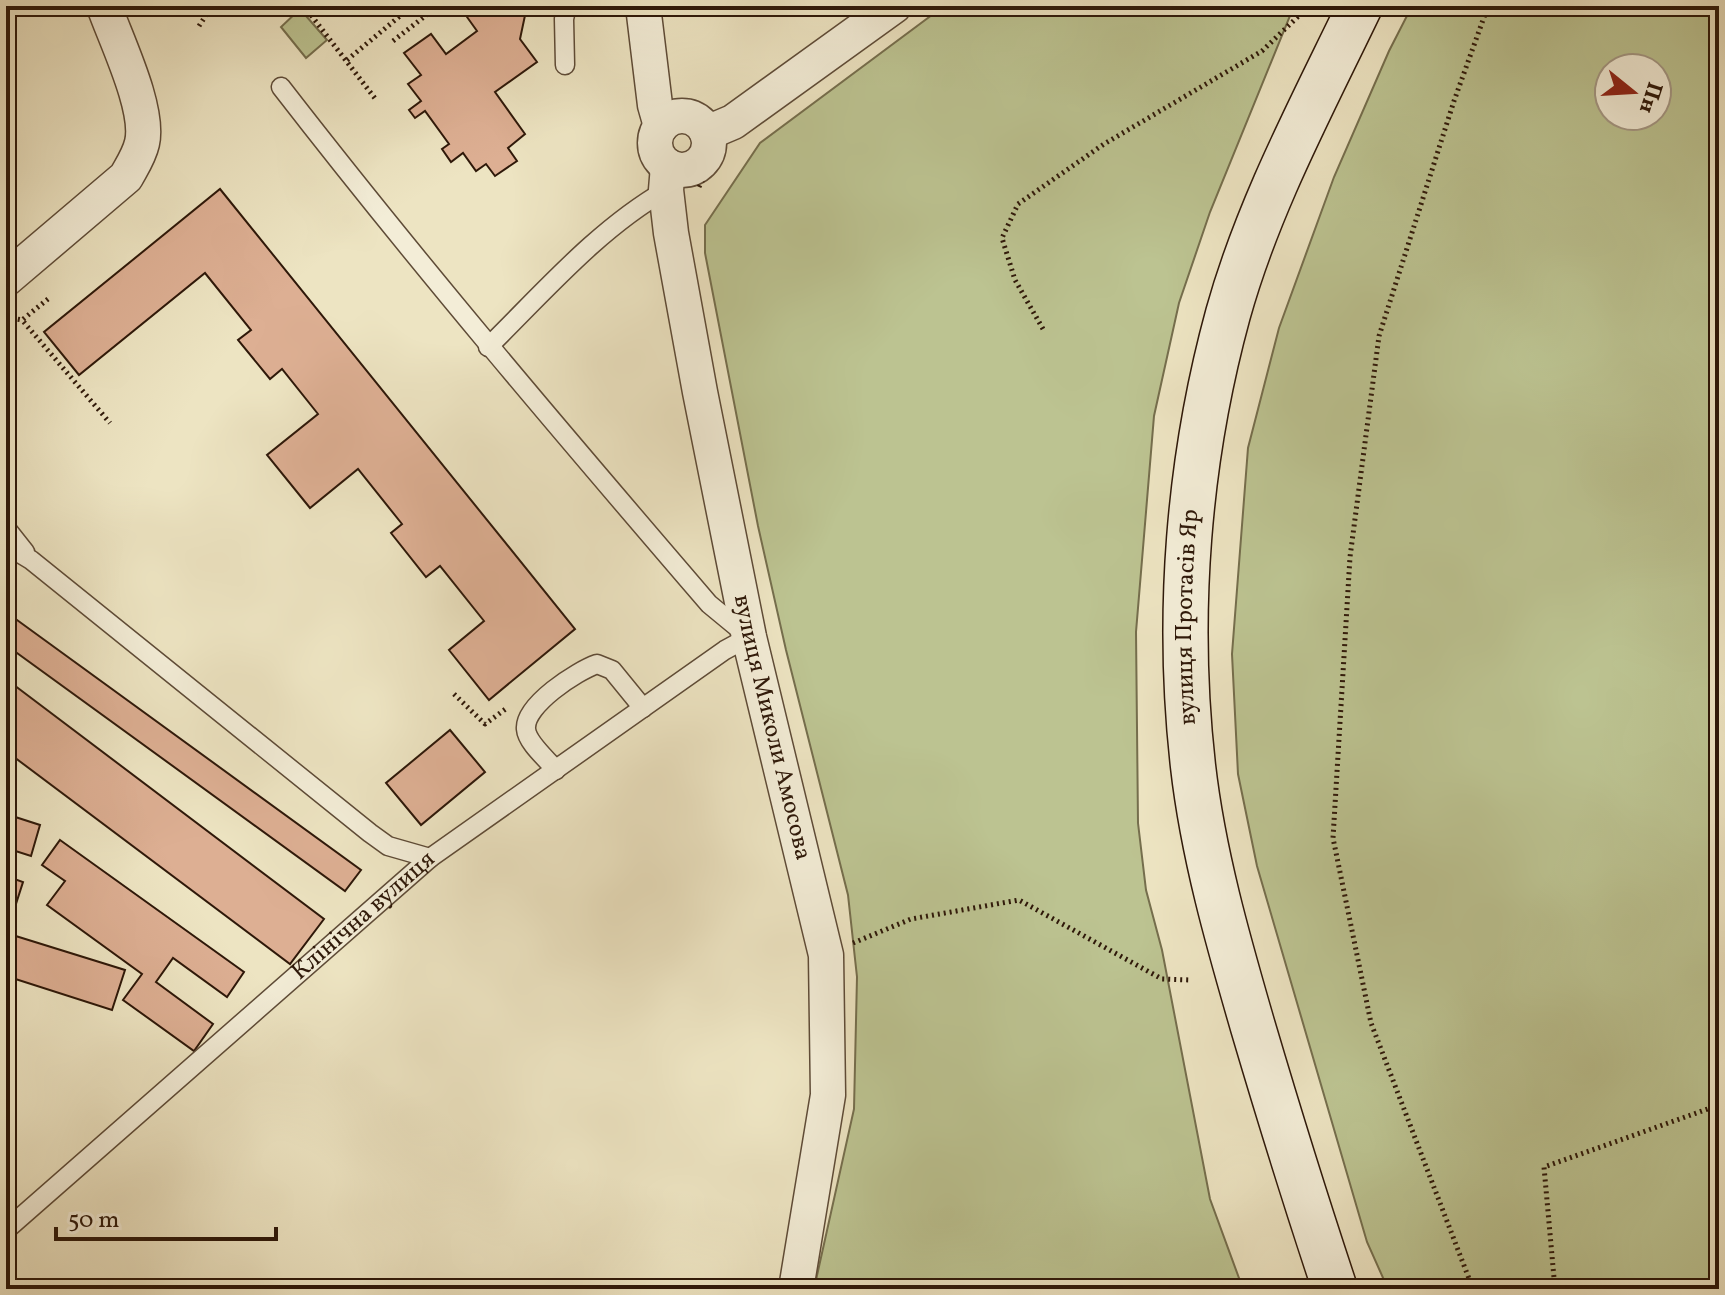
<svg xmlns="http://www.w3.org/2000/svg" width="1725" height="1295" viewBox="0 0 1725 1295" font-family="Vollkorn,serif">
<style>
.green{fill:#bcc391;stroke:#756e4d;stroke-width:2;fill-rule:evenodd}
.building{fill:#ddaf93;stroke:#2e1809;stroke-width:2}
.lines{fill:none;stroke-linecap:round;stroke-linejoin:round}
.lane-casing{stroke:#5e4b37;stroke-width:21}
.street-casing{stroke:#5e4b37;stroke-width:37}
.secondary-casing{stroke:#2e1809;stroke-width:47}
.path{stroke:#2e1809;stroke-width:5;stroke-dasharray:2 4;stroke-linecap:butt}
.lane{stroke:#f3edd7;stroke-width:18}
.street{stroke:#f3edd7;stroke-width:34}
.secondary{stroke:#f3edd7;stroke-width:44}
.labels{text-anchor:middle;dominant-baseline:central;stroke-width:6;stroke-linejoin:round;paint-order:stroke}
.street-label{font-size:24px;fill:#2e1809;stroke:#f3edd7}
</style>
<rect width="100%" height="100%" fill="#ede4c2"/>
<filter id="stains"><feTurbulence type="fractalNoise" baseFrequency=".0025" numOctaves="4"/><feColorMatrix values="0 0 0 0 .2 0 0 0 0 .09 0 0 0 0 .02 0 0 0 .5 -.17"/></filter>
<radialGradient id="worn" r=".72"><stop offset=".6" stop-color="#630" stop-opacity="0"/><stop offset="1" stop-color="#630" stop-opacity=".3"/></radialGradient>
<g class="green">
<path d="M944 6H1294L1210 212 1179 303 1154 416 1136 632 1138 823 1146 890 1162 950 1210 1199 1243 1289H814L854 1109 857 977 848 895 786 650 758 526 705 253V225L760 143Z"/>
<path d="M1412 6H1719V1289H1388L1367 1242 1257 866 1238 774 1232 654 1248 448 1279 328 1334 177 1389 51ZM1657 68V116H1609V68Z"/>
<path d="M300 9 327 40 306 58 281 27Z"/>
</g>
<g class="building">
<path d="M479 6H527L520 39 537 62 495 92 525 134 508 148 517 161 495 176 486 164 476 171 463 153 451 162 442 149 449 144 425 111 415 118 409 110 421 101 408 84 421 75 404 53 431 34 446 54 477 31 467 17Z"/>
<path d="M220 189 575 629 489 700 449 650 484 621 440 566 426 577 391 533 402 524 358 469 310 508 267 455 318 414 282 369 270 379 238 340 251 330 205 273 79 375 44 332Z"/>
<path d="M6 612 361 870 345 891 6 645Z"/>
<path d="M6 679 324 919 290 964 6 751Z"/>
<path d="M450 730 485 772 421 825 386 783Z"/>
<path d="M6 814 40 825 31 856 6 848Z"/>
<path d="M60 840 244 972 227 997 173 958 156 982 213 1024 194 1051 123 1000 142 974 47 905 65 881 42 865Z"/>
<path d="M6 876 23 882 15 907 6 904Z"/>
<path d="M6 933 125 970 112 1010 6 976Z"/>
</g>
<g class="lines">
<defs>
<g id="lane">
<path d="M565 65 564 19 567 6"/>
<path d="M488 347C544 292 598 229 666 190"/>
<path d="M6 528 25 552"/>
<path d="M6 545 31 560 370 833 388 846 430 858"/>
<path d="M556 770C548 760 527 743 526 729 524 705 577 671 597 664L612 670 643 708"/>
<path id="s1" d="M6 1230 430 858 725 650 749 637 709 604C563 434 418 264 281 87"/>
</g>
<g id="street">
<path d="M643 6 655 105 661 126"/>
<circle cx="682" cy="143" r="27"/>
<path d="M707 133 733 122 894 6"/>
<path id="s2" d="M668 166 666 190 671 233 700 392 749 637 826 955 828 1095 796 1289"/>
<path d="M6 279 126 177C132 166 139 156 142 143 150 109 116 40 104 6"/>
</g>
<g id="secondary">
<path id="s3" d="M1335 1289C1306 1202 1279 1115 1253 1027 1228 941 1203 854 1193 766 1176 616 1188 460 1228 314 1258 206 1312 106 1360 6"/>
</g>
</defs>
<use href="#lane" class="lane-casing"/>
<use href="#street" class="street-casing"/>
<use href="#secondary" class="secondary-casing"/>
<g class="path">
<path d="M304 6 377 101"/>
<path d="M199 26 212 6"/>
<path d="M393 41 438 6"/>
<path d="M347 60 412 6"/>
<path d="M699 187 711 163"/>
<path d="M48 299 22 320 110 423"/>
<path d="M6 317 22 320"/>
<path d="M1043 329 1015 280 1002 238 1018 204 1104 144 1262 51 1309 6"/>
<path d="M454 694 485 724 507 708"/>
<path d="M853 943 911 919 1019 900 1162 979 1191 980"/>
<path d="M1473 1289 1371 1023 1333 838 1350 557 1379 336 1454 101 1488 6"/>
<path d="M1555 1289 1544 1167 1719 1105"/>
</g>
<use href="#lane" class="lane"/>
<use href="#street" class="street"/>
<use href="#secondary" class="secondary"/>
</g>
<g class="labels">
<g class="street-label">
<text stroke="none"><textPath href="#s3" startOffset="692">вулиця Протасів Яр</textPath></text>
<text stroke="none"><textPath href="#s2" startOffset="572">вулиця Миколи Амосова</textPath></text>
<text stroke="none"><textPath href="#s1" startOffset="476">Клінічна вулиця</textPath></text>
</g>
</g>
<rect width="1725" height="1295" fill="none" stroke="#ede4c2" stroke-width="32"/>
<rect x="8" y="8" width="1709" height="1279" fill="none" stroke="#2e1809" stroke-width="4"/>
<rect x="16" y="16" width="1693" height="1263" fill="none" stroke="#2e1809" stroke-width="2"/>
<g transform="translate(1633 92) rotate(108)"><circle r="38" fill="#f3edd7" stroke="#a49885" stroke-width="2"/>
<path d="M0-6L14 30L0 20L-14 30Z" fill="#8f2418"/>
<text y="-12" font-size="22" font-weight="bold" text-anchor="middle" fill="#2e1809">Пн</text>
</g>
<path d="M56 1227v12h220v-12" fill="none" stroke="#2e1809" stroke-width="4"/>
<text x="68" y="1227" font-size="24" fill="#2e1809" stroke="#f3edd7" stroke-width="6" paint-order="stroke">50 m</text>
<rect width="100%" height="100%" filter="url(#stains)"/>
<rect width="100%" height="100%" fill="url(#worn)"/>
</svg>
